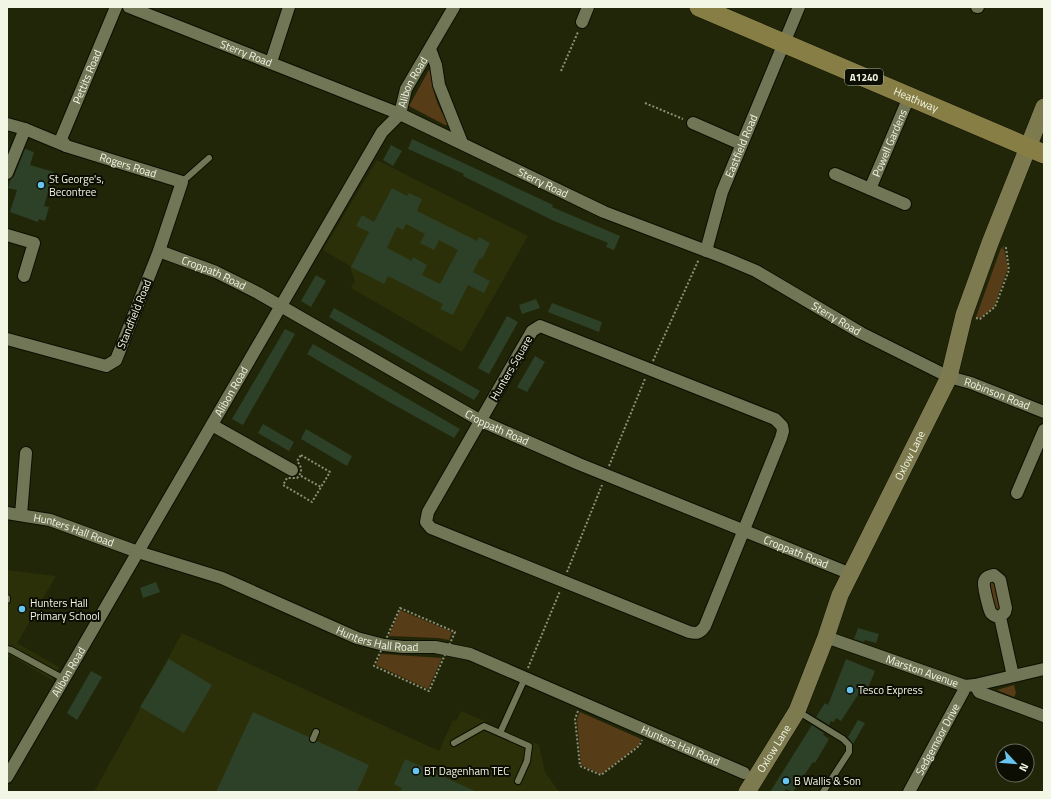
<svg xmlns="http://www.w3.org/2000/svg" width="1051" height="799" viewBox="0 0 1051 799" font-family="'Titillium Web',sans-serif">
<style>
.built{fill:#2b3009}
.green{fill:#573c18}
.building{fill:#2d4028;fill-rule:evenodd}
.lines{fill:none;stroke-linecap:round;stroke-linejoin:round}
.lane-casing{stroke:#0c0f00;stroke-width:8}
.street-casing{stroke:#0c0f00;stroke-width:14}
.secondary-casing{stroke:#0c0f00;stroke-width:18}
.primary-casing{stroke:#0c0f00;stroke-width:20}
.path{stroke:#8c9078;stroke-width:2;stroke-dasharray:2 2;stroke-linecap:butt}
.lane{stroke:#707656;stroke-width:6}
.street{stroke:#707656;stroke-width:12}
.secondary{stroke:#7c7a4e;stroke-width:17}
.primary{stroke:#877e46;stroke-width:19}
.poi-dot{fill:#68c4f0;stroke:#0c0e03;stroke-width:1.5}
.labels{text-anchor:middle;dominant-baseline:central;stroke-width:4;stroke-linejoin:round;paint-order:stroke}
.shield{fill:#0c0e03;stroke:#adb0a0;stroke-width:1}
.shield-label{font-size:10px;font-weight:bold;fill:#f2f6e4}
.street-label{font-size:11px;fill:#f2f6e4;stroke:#0c0e03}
.poi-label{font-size:11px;fill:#f2f6e4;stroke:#0c0e03;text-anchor:start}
</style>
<rect width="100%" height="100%" fill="#222608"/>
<g class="built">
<path d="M377 160 528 236 462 352 351 288 355 281 350 266 323 250Z"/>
<path d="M7 570 56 576 17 643 59 667 52 680 10 655 7 660Z"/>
<path d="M182 633 439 751 453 720 456 721 461 711 539 745 545 772 559 792H94Z"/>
</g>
<g class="green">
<path d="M429 70 431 71C431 89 438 108 448 123L447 125H445L409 106Z"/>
<path d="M1001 248 1004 249 1008 268 994 307 980 318 976 317Z"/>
<path d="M995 580 1002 607 1000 611H995L988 582Z"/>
<path d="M400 610 452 632 449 640 438 638 389 636Z"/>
<path d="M381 654 442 658 428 689 376 665Z"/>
<path d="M1014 685 1016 693 1014 697 997 690Z"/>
<path d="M580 712 641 739 638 746 601 774 581 765 577 719Z"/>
</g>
<g class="building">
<path d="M412 139 553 205 552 207 620 236 614 250 606 247 608 243 554 221 463 176 464 174 408 149Z"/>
<path d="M391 145 402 151 393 166 383 160Z"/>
<path d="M25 149 34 152 30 165 54 172 44 206 49 207 45 221 39 219 38 222 10 212 17 190 8 188 11 179 14 176Z"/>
<path d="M392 188 407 196 409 193 422 199 417 211 477 241 479 237 490 243 482 259 480 258 473 272 490 281 484 293 468 285 453 315 440 309 443 304 388 276 384 284 351 267 369 232 356 226 362 215 374 222ZM406 224 425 234 420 243 434 250 439 240 458 250 440 284 422 275 427 265 413 257 412 261 387 248 397 227 403 230Z"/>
<path d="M316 275 326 281 311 307 301 301Z"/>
<path d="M536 299 540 308 522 314 519 305Z"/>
<path d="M552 303 602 322 599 332 548 312Z"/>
<path d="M334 308 480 391 474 400 329 317Z"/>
<path d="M507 316 518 322 489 374 478 368Z"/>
<path d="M285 329 295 334 243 425 232 419Z"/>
<path d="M313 344 460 429 454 438 389 402 307 354Z"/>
<path d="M535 356 545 362 527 392 517 387Z"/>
<path d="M263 424 294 442 289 451 258 433Z"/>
<path d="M306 429 352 456 347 466 301 439Z"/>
<path d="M156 582 160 592 143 598 140 588Z"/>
<path d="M858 628 879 634 876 643 865 640 864 642 854 639Z"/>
<path d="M169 659 212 685 184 733 140 707Z"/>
<path d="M846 659 875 671 866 693 861 690 841 721 836 718 834 722 831 721 829 725 816 717 825 703 828 705Z"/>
<path d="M91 671 102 677 77 720 67 713Z"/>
<path d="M253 712 309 737V740L311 743H314L317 741 369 765 357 792H216Z"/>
<path d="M858 720 865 723 853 744 848 737Z"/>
<path d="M812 725 824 733 823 735 829 739 815 763 813 762 793 792 786 789 784 792H770Z"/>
<path d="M405 759 477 792H400L402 788 394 784Z"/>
</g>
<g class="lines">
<defs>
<g id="lane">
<path d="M182 182 209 158"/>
<path d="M7 598V600"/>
<path d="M7 649 11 650 64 679"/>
<path d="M799 712 843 739 849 745V752L823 792"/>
<path d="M500 733 525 678"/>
<path d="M313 739 316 732"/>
<path d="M454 743 484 726 529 746 527 761 518 781"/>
</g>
<g id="street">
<path id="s1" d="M129 7 400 114 604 212 725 258 756 271 861 333 949 377 971 383 1044 412"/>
<path d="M977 7H978"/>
<path d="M582 22 588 7"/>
<path d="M430 49 436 65 439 85 462 143"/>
<path d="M271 62 289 7"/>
<path d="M693 123 741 144"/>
<path id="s2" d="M7 124 25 129 66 146 182 182 159 251 116 360 106 366 7 339"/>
<path id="s3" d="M66 146 61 139 116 7"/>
<path d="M7 173 25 129"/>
<path d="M835 174 905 204"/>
<path id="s4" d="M870 189 909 97"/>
<path d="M7 235 34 243 24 276"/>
<path id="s5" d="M159 251 216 272 258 293 481 421 579 464 851 574"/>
<path id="s6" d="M706 251 722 192 799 7"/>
<path d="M540 326 775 419 782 426 783 431 781 438 705 626C700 633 697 634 689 632L431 528 426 522 428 512 532 331Z"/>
<path d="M212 425 292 470"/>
<path d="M1017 493 1044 430"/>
<path id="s7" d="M7 513 50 520 138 552 222 578 357 638 384 645 403 647H435L470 654 744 773"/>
<path d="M21 515 26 453"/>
<path d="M1000 617 1005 612 1006 608 1000 580 994 575C989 576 985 577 984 582 983 586 989 610 991 613 994 616 996 617 1000 617L1013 676"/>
<path id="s8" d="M826 637 965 686 975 685 1044 669"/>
<path d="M975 685 979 692 1044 716"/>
<path id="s9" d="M7 777 382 132 400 114 406 89 454 7"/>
<path id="s10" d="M909 792 963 692 965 686"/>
</g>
<g id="secondary">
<path id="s11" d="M747 792 797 711 826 637 840 595 949 377 964 315 990 243 1044 107"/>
</g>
<g id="primary">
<path id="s12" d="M699 7 1044 154"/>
</g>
</defs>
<use href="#lane" class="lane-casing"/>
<use href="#street" class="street-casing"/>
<use href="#secondary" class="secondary-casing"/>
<use href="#primary" class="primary-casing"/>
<g class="path">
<path d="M561 71 578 32"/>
<path d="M645 103 683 119"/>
<path d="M976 318 980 319 995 307 1009 270 1006 248 1003 247"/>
<path d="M653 361 699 259"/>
<path d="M301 455 330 472 312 502 283 485 287 478H297C303 472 302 467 297 461Z"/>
<path d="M609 466 645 379"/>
<path d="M301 476 321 487"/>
<path d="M567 572 602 485"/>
<path d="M400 608 455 632 429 691 374 666Z"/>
<path d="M528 668 560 591"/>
<path d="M578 711 575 719 580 766 601 775 639 746 642 740"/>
</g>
<use href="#lane" class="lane"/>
<use href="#street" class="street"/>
<use href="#secondary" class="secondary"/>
<use href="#primary" class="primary"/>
</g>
<g class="poi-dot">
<circle cx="41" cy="185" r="4"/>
<circle cx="22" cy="609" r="4"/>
<circle cx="850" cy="690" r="4"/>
<circle cx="416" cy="771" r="4"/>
<circle cx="786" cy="781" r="4"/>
</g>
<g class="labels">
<rect class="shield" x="845" y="69" width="38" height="16" rx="3"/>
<g class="shield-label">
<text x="864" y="77">A1240</text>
</g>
<g class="street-label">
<text stroke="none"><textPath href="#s1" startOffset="126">Sterry Road</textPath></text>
<text stroke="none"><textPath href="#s3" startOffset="76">Pettits Road</textPath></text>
<text stroke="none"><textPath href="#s9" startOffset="806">Alibon Road</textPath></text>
<text stroke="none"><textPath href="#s12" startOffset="236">Heathway</textPath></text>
<text stroke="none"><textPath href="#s4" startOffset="50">Powell Gardens</textPath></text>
<text stroke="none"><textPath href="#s6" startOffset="111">Eastfield Road</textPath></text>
<text stroke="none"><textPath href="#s2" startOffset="128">Rogers Road</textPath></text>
<text stroke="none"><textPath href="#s1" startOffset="450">Sterry Road</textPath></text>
<text stroke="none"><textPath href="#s5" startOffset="59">Croppath Road</textPath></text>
<text transform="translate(134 314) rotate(-68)">Standfield Road</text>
<text stroke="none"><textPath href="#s1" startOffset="774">Sterry Road</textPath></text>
<text transform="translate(511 368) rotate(-60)">Hunters Square</text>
<text stroke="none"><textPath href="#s9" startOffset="446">Alibon Road</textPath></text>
<text stroke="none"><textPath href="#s1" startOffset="952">Robinson Road</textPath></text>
<text stroke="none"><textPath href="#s5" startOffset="382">Croppath Road</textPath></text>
<text stroke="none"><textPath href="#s11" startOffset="375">Oxlow Lane</textPath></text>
<text stroke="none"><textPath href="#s7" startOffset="69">Hunters Hall Road</textPath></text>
<text stroke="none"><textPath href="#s5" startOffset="706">Croppath Road</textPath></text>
<text stroke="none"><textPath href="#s7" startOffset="393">Hunters Hall Road</textPath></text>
<text stroke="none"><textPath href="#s9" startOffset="122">Alibon Road</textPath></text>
<text stroke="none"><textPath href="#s8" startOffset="102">Marston Avenue</textPath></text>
<text stroke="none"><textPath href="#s10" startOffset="60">Sedgemoor Drive</textPath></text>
<text stroke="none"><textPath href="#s7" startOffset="717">Hunters Hall Road</textPath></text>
<text stroke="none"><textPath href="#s11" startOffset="51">Oxlow Lane</textPath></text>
</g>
<g class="poi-label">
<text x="49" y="179">St George's,<tspan x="49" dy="13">Becontree</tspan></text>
<text x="30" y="603">Hunters Hall<tspan x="30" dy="13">Primary School</tspan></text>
<text x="858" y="690">Tesco Express</text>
<text x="424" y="771">BT Dagenham TEC</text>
<text x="794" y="781">B Wallis &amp; Son</text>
</g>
</g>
<rect width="1051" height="799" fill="none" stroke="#f2f6e4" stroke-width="16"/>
<g transform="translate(1015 763) rotate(116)"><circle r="19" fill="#0c0e03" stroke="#686b5d"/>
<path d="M0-3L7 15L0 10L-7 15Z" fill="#68c4f0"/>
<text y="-6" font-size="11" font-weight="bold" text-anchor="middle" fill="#f2f6e4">N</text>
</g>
</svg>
